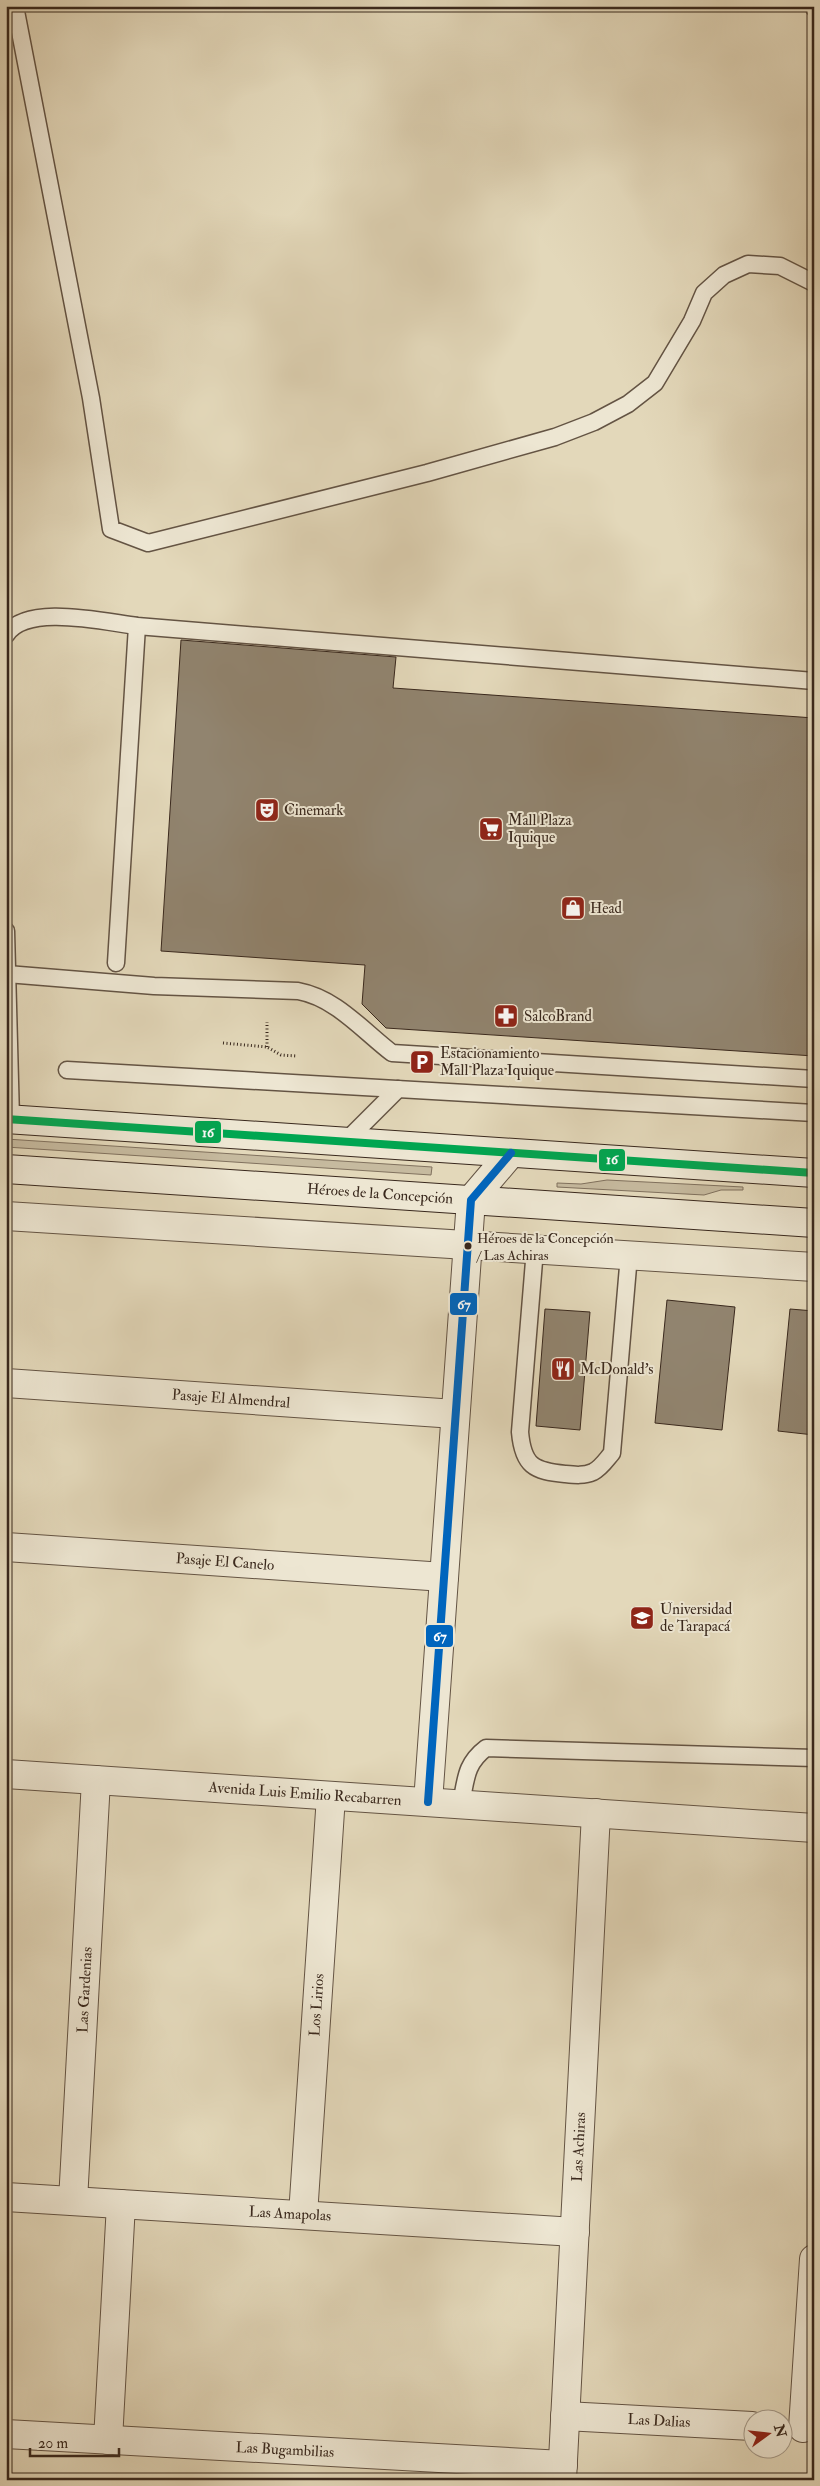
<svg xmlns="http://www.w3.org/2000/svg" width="820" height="2486" viewBox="0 0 820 2486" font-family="'IM FELL Double Pica',serif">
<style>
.green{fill:#c6ba9f;stroke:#80715e}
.building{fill:#91846f;stroke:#39281d}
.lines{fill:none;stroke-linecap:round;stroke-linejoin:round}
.service-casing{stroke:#645444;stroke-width:19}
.minor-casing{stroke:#645444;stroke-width:30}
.tertiary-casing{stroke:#645444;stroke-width:30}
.secondary-casing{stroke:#39281d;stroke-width:30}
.path{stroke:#39281d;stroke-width:3;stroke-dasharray:1 2.5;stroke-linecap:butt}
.service{stroke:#ede6d2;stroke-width:16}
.minor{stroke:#ede6d2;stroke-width:28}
.tertiary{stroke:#ede6d2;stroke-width:28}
.secondary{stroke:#ede6d2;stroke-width:28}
.bus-1-casing{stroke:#ede6d2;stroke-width:11}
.bus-2-casing{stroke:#ede6d2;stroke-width:11}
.bus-1{stroke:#00a651;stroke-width:8}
.bus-2{stroke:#0065bd;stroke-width:8}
.bus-dot{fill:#39281d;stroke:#ede6d2;stroke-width:2}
.labels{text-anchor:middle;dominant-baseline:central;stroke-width:4;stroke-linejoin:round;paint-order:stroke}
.bus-label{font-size:14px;fill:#39281d;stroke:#ede6d2;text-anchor:start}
.poi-label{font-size:15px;fill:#39281d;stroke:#ede6d2;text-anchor:start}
.street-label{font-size:15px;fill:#39281d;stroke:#ede6d2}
.line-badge{stroke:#ede6d2;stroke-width:2}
.badge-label{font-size:14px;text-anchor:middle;font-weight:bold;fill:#fff}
</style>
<rect width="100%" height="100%" fill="#e3d8ba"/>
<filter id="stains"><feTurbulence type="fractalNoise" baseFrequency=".004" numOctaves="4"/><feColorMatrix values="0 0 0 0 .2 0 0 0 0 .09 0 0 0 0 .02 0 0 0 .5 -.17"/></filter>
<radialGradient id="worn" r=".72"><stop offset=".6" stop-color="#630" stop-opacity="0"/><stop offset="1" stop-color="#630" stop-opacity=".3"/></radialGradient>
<g class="green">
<path d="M6 1139 432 1167 431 1175 6 1147Z"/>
<path d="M607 1180 743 1187V1190H721L704 1195 557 1187V1183L581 1184Z"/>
</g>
<g class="building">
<path d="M181 640 396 657 393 688 814 718V1056L386 1028 362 1004 365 965 161 951Z"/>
<path d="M667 1300 735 1307 722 1430 655 1423Z"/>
<path d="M545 1309 590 1312 580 1430 536 1426Z"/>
<path d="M790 1309 814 1311V1435L778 1431Z"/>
</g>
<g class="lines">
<defs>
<g id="service">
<path d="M15 6 91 398 111 529 148 543 427 473 555 437 594 422 628 404 655 383 692 321 704 293 724 275 748 264 780 266 814 283"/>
<path d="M813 6 814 8"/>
<path d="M6 635C26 603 104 622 137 626L814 681"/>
<path d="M6 931 11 1119"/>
<path d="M116 963 137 626"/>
<path d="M7 974 154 986 298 991C336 998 362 1030 392 1053L814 1079"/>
<path d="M67 1070 814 1113"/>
<path d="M345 1142 398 1089"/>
<path d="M535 1249 520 1432C523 1466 534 1471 565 1474 575 1475 584 1476 593 1472 601 1468 606 1460 612 1453L629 1255"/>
<path d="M461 1804C466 1780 465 1764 486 1748L814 1758"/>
</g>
<g id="minor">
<path d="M6 1216 814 1267"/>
<path d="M6 1383 455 1414"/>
<path d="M6 1547 444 1577"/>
<path d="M428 1802 471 1200 511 1153"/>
<path d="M6 2197 575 2232"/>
<path d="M73 2201 96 1780"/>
<path d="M303 2215 331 1796"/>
<path d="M565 2416 752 2426"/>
<path d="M803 2428 814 2259"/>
<path d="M6 2434 563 2465"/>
<path d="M108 2440 121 2204"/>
<path d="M562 2480 596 1813"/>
</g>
<path id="tertiary" d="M6 1774 814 1828"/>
<g id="secondary">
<path d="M6 1119 814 1173"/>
<path d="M6 1169 814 1223"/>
</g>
</defs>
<use href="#service" class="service-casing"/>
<use href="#minor" class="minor-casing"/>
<use href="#tertiary" class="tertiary-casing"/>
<use href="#secondary" class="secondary-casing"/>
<g class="path">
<path d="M223 1043 267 1047 281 1055 297 1056"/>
<path d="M267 1047V1022"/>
</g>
<use href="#service" class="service"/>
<use href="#minor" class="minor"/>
<use href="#tertiary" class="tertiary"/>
<use href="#secondary" class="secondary"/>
<defs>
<path id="bus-1" d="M6 1119 814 1173"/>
<path id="bus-2" d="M428 1802 471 1200 511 1153"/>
</defs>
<use href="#bus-1" class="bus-1-casing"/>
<use href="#bus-2" class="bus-2-casing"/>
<use href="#bus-1" class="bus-1"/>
<use href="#bus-2" class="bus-2"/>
</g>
<defs>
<symbol id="theatre-square" viewBox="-11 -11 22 22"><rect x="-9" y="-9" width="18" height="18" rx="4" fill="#8f2418" stroke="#ede6d2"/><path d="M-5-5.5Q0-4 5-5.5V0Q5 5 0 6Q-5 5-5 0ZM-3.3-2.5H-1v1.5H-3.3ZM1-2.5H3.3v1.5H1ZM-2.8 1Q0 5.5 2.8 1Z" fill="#fff"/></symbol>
<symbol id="supermarket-square" viewBox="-11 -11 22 22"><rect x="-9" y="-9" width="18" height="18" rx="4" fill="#8f2418" stroke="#ede6d2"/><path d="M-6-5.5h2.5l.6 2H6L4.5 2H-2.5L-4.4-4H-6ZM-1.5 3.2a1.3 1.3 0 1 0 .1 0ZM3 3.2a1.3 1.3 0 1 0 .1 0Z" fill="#fff"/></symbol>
<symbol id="shop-square" viewBox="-11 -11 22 22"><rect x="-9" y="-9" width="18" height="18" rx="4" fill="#8f2418" stroke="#ede6d2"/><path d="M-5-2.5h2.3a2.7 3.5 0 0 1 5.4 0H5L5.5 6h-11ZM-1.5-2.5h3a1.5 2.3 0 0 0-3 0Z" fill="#fff"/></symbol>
<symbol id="pharmacy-square" viewBox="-11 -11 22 22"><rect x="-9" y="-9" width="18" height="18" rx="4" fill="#8f2418" stroke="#ede6d2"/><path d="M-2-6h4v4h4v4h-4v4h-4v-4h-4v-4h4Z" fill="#fff"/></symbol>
<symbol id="parking-square" viewBox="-11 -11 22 22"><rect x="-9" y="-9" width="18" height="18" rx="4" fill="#8f2418" stroke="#ede6d2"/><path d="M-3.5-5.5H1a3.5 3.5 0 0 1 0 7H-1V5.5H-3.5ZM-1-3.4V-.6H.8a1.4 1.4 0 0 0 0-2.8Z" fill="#fff"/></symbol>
<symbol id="restaurant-square" viewBox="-11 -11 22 22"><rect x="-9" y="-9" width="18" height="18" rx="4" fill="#8f2418" stroke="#ede6d2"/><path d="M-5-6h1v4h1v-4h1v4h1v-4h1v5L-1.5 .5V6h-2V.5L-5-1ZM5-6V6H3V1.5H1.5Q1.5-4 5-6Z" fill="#fff"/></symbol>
<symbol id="university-square" viewBox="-11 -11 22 22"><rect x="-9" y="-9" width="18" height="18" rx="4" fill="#8f2418" stroke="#ede6d2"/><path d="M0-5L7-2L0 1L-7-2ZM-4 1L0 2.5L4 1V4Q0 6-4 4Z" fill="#fff"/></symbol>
</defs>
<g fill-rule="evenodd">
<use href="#theatre-square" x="253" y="796" width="28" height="28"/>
<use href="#supermarket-square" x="477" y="815" width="28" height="28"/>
<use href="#shop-square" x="559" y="894" width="28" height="28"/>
<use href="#pharmacy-square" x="492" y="1002" width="28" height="28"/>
<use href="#parking-square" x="408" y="1048" width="28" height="28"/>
<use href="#restaurant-square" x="549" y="1355" width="28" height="28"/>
<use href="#university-square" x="628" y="1604" width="28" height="28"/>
</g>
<circle class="bus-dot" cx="468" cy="1246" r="4.5"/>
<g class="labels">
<g class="bus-label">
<text x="477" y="1238">Héroes de la Concepción<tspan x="477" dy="17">/ Las Achiras</tspan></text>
</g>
<g class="poi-label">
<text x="284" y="810">Cinemark</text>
<text x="508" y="820">Mall Plaza<tspan x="508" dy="17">Iquique</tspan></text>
<text x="590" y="908">Head</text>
<text x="524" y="1016">SalcoBrand</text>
<text x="440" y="1053">Estacionamiento<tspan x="440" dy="17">Mall Plaza Iquique</tspan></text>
<text x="580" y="1369">McDonald's</text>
<text x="660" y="1609">Universidad<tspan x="660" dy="17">de Tarapacá</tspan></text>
</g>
<g class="street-label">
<text transform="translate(380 1194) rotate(4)">Héroes de la Concepción</text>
<text transform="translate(231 1399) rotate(4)">Pasaje El Almendral</text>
<text transform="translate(225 1562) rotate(4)">Pasaje El Canelo</text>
<text transform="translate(305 1794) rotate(4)">Avenida Luis Emilio Recabarren</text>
<text transform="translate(85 1990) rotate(-87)">Las Gardenias</text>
<text transform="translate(317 2005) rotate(-86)">Los Lirios</text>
<text transform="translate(579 2147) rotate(-87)">Las Achiras</text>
<text transform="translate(290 2214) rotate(3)">Las Amapolas</text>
<text transform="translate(659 2421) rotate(3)">Las Dalias</text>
<text transform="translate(285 2450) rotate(3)">Las Bugambilias</text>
</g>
</g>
<g class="line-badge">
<rect x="194" y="1120" width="28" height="24" rx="5" fill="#00a651"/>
<rect x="598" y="1148" width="28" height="24" rx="5" fill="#00a651"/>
<rect x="449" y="1292" width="29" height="24" rx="5" fill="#0065bd"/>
<rect x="425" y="1624" width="29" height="24" rx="5" fill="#0065bd"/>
</g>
<g class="badge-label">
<text x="208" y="1137">16</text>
<text x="612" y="1164">16</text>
<text x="464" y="1309">67</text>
<text x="440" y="1641">67</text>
</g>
<rect width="820" height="2486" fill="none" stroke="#e3d8ba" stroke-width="25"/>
<rect x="8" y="8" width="805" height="2471" fill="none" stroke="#39281d" stroke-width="2.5"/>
<rect x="12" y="12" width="795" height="2461" fill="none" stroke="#39281d"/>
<g transform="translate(768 2434) rotate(75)"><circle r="24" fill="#ede6d2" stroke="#a59a8a"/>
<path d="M0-4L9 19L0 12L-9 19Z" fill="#8f2418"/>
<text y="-8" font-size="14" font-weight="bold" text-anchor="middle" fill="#39281d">N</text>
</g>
<path d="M30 2448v8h89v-8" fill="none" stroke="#39281d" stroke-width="2.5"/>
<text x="38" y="2448" font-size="15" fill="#39281d" stroke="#ede6d2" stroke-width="4" paint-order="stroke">20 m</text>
<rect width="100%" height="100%" filter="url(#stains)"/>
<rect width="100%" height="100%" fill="url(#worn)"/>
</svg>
